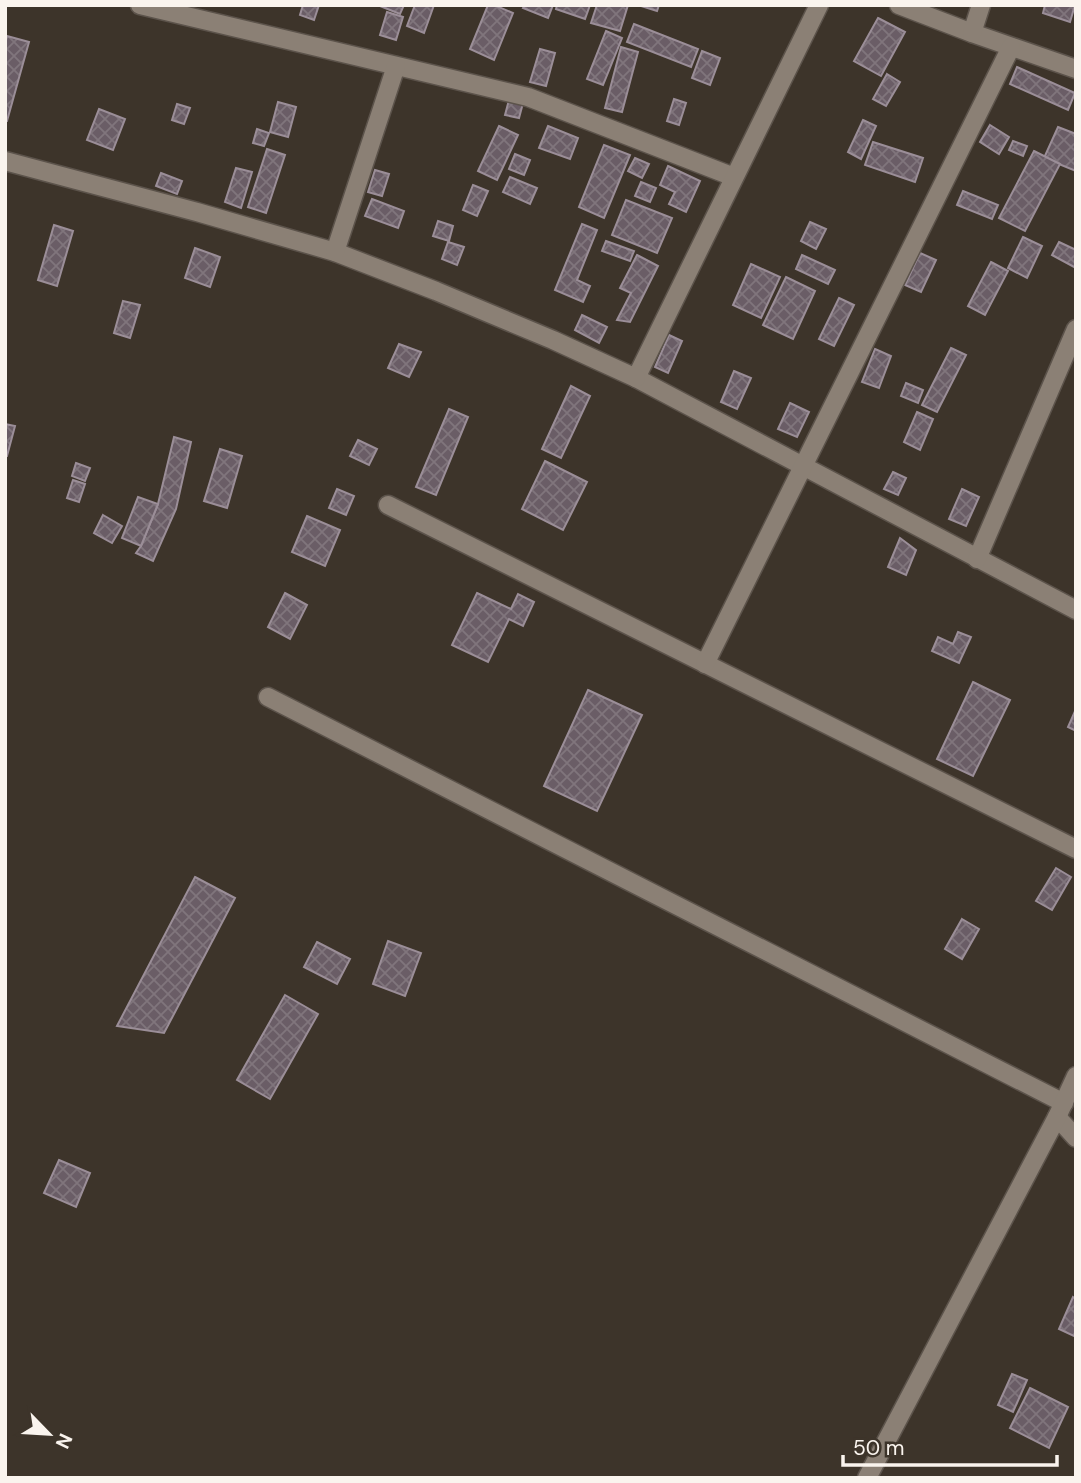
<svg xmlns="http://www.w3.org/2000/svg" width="1081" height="1483" viewBox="0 0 1081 1483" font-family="'DM Sans',sans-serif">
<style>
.building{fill:url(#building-cross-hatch);stroke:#9b8e98;stroke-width:2}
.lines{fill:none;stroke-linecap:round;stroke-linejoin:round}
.minor-casing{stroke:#5c534b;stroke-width:21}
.minor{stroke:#8b8075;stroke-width:18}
</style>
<defs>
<pattern id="building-cross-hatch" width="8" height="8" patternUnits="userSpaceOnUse" patternTransform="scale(1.75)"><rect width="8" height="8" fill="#6a5d66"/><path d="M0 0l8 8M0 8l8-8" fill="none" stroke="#80757c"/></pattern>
</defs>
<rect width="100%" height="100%" fill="#3d342a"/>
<g class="building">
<path d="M303 5H319L314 20 300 15Z"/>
<path d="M380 5H404L400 14 380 6Z"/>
<path d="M415 5H434L424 33 407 26Z"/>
<path d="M488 5H494L513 13 494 60 470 49Z"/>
<path d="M525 5H553L548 18 523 8Z"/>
<path d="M557 5H590L585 19 556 9Z"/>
<path d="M597 5H628L620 31 591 23Z"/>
<path d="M638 5H659L657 11Z"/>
<path d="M1045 5H1075L1070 22 1043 13Z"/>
<path d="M387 12 403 17 396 40 380 35Z"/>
<path d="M878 18 905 32 881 76 854 61Z"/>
<path d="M634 24 698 49 691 67 627 42Z"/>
<path d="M606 31 622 38 603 85 587 79Z"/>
<path d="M7 36 29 42 7 121H5V44Z"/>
<path d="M621 47 638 52 622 112 605 108Z"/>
<path d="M540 49 555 53 546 86 530 82Z"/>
<path d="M702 51 720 58 710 85 692 78Z"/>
<path d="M1017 67 1075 93 1068 110 1010 84Z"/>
<path d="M887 74 900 82 886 106 873 99Z"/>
<path d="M674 99 686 103 679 125 667 121Z"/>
<path d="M509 100 523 103 519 118 505 115Z"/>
<path d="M278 102 296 107 288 137 270 132Z"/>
<path d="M177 104 190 108 184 124 172 120Z"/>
<path d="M99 109 125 119 113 150 87 140Z"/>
<path d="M863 120 876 126 861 159 848 152Z"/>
<path d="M990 125 1009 137 999 154 980 142Z"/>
<path d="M499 126 518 135 497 180 478 171Z"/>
<path d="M548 126 578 138 570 159 539 148Z"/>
<path d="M1058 127 1076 134V171L1044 158Z"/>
<path d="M257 129 269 133 264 146 253 143Z"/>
<path d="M1013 141 1027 146 1023 156 1009 150Z"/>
<path d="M873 142 923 158 915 182 865 165Z"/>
<path d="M604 145 630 155 604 218 579 207Z"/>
<path d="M267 149 285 155 266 213 248 207Z"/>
<path d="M1034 151 1060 164 1025 231 999 218Z"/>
<path d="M515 154 530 160 524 175 509 169Z"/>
<path d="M635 158 649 164 642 178 628 171Z"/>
<path d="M668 166 700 181 686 212 669 204 675 192 660 185Z"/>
<path d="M236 168 252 172 241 208 225 202Z"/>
<path d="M375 170 389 174 382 196 368 192Z"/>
<path d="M161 173 182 181 177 194 156 186Z"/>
<path d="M510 177 537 188 530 204 503 192Z"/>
<path d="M641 182 656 188 650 202 635 196Z"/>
<path d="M473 185 488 191 477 216 463 210Z"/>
<path d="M963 191 998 205 992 219 957 205Z"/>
<path d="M372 199 404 211 398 228 365 216Z"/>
<path d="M626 200 672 218 657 253 612 235Z"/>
<path d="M438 221 453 226 449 241 433 236Z"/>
<path d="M810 222 826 229 816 249 801 241Z"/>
<path d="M582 224 597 230 577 280 590 286 583 302 555 290Z"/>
<path d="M54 225 73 231 57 286 38 280Z"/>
<path d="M1023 237 1042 246 1027 278 1008 268Z"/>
<path d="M606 241 634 251 630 261 602 251Z"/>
<path d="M448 242 464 247 457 265 442 259Z"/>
<path d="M1059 242 1076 250V268L1052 255Z"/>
<path d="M195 248 220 257 210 287 185 278Z"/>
<path d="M920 253 936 260 921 292 905 285Z"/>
<path d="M637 255 658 266 630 322 617 320 631 293 620 288Z"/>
<path d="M802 255 835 270 828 284 796 269Z"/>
<path d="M991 262 1008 271 985 315 968 306Z"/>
<path d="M751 264 780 277 761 318 733 305Z"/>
<path d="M786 277 815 291 793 339 763 325Z"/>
<path d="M839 298 854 305 834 346 819 339Z"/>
<path d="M123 301 140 305 130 338 114 333Z"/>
<path d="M582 315 607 327 599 343 575 330Z"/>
<path d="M669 335 682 341 668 373 655 367Z"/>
<path d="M399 344 421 352 409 377 388 368Z"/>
<path d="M951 348 966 355 937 412 922 405Z"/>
<path d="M875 349 891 356 879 388 862 382Z"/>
<path d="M734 371 751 378 737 409 721 402Z"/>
<path d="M906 383 923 390 918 403 901 396Z"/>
<path d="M571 386 590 396 561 458 542 449Z"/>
<path d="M790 403 809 412 797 437 778 429Z"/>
<path d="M449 409 468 417 436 495 416 487Z"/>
<path d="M917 412 933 419 920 450 904 442Z"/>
<path d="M5 424 15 426 7 456H5Z"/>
<path d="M174 437 191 442 176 509 153 561 136 553 141 546 158 504Z"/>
<path d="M358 440 377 449 369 465 350 456Z"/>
<path d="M220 449 242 456 227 508 204 501Z"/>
<path d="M545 461 587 482 563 530 522 509Z"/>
<path d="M76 463 90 468 85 481 72 476Z"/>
<path d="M893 472 906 478 898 495 884 489Z"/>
<path d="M73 480 85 484 79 502 67 498Z"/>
<path d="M337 489 354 496 346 515 329 508Z"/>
<path d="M962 489 979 497 966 526 949 519Z"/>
<path d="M138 497 158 504 141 546 122 538Z"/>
<path d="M103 515 122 526 112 543 94 533Z"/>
<path d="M307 516 340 530 325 566 292 552Z"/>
<path d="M900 538 916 550 906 575 888 567Z"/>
<path d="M285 593 307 605 290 639 268 627Z"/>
<path d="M477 593 511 609 518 594 534 602 523 626 509 619 488 662 452 645Z"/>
<path d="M958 632 971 637 959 663 932 651 938 637 953 644Z"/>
<path d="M973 682 1010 700 973 776 937 759Z"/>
<path d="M588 690 642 715 597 811 544 786Z"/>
<path d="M1076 709V731L1068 727Z"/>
<path d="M1056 868 1071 877 1052 910 1036 901Z"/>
<path d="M195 877 235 898 164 1033 117 1026Z"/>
<path d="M962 919 979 929 962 959 945 949Z"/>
<path d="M388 941 421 953 405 996 373 984Z"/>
<path d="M317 942 350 959 337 984 304 967Z"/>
<path d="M285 995 318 1014 270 1099 237 1080Z"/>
<path d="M59 1160 90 1173 76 1207 44 1193Z"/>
<path d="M1073 1297 1076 1299V1337L1059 1329Z"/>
<path d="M1012 1374 1027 1380 1013 1412 998 1405Z"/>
<path d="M1030 1388 1068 1407 1049 1448 1010 1428Z"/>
</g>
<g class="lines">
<defs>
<g id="minor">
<path d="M140 5 528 97 734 177"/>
<path d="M819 5 636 378 1076 610"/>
<path d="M899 5 972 33 1076 69"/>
<path d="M972 33 981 5"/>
<path d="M5 161 197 212 335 252 436 291 553 340 636 378"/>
<path d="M335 252 396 66"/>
<path d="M388 505 1076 849"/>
<path d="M977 559 1076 329"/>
<path d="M705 664 1011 47"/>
<path d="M268 697 1064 1103"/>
<path d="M1057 1117 1076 1138"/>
<path d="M867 1478 1057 1117 1076 1076"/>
</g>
</defs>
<use href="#minor" class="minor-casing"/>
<use href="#minor" class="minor"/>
</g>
<rect width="1081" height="1483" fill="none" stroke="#faf4ee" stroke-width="14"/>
<g transform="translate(49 1434) rotate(115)" stroke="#3d342a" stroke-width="5" paint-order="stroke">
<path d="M0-5L12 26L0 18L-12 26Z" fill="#faf4ee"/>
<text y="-10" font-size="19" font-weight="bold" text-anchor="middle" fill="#faf4ee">N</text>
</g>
<path d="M843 1455v10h214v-10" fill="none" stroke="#faf4ee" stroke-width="3.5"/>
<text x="853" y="1455" font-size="21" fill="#faf4ee" stroke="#3d342a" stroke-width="5" paint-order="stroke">50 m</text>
</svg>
